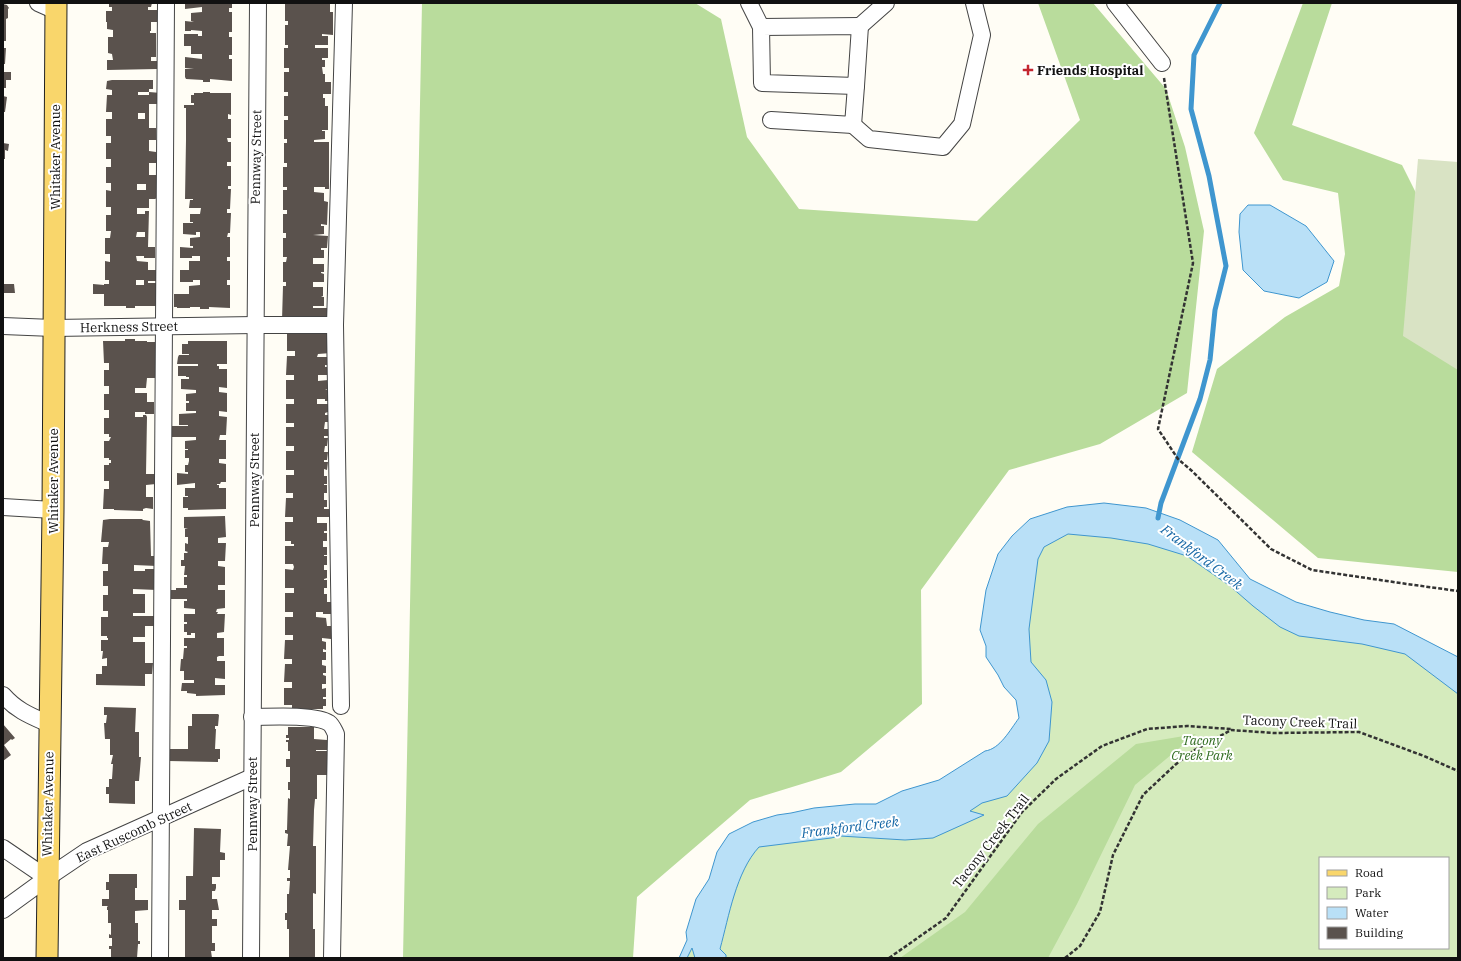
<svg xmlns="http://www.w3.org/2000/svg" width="1461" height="961" viewBox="0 0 1461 961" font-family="'IBM Plex Serif',serif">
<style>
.green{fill:#d5ebbd;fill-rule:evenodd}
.forest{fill:#b9dc9c}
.cemetery{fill:#d9e3c4}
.water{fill:#b9e0f7;stroke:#3f96cf}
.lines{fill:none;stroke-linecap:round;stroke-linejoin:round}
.stream{stroke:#3f96cf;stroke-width:5}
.building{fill:#5a524d;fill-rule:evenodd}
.minor-casing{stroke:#444;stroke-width:18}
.major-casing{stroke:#222;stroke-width:23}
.path{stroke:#333;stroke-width:2.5;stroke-dasharray:4 2;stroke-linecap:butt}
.minor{stroke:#fff;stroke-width:16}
.major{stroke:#f9d66b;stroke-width:21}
.poi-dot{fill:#c4262e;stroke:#fff;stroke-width:1.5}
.labels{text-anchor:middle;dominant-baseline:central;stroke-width:4;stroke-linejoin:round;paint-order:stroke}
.poi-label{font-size:13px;font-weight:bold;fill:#111;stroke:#fff;text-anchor:start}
.street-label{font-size:13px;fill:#111;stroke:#fff}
.park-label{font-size:13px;font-style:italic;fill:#2f6b1f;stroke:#fff}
.water-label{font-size:14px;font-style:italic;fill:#1768a6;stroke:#fff}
</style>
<rect width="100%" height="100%" fill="#fffdf5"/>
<path class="green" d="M1126 512 1271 602 1458 669V958H685L737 838 916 808 1045 716 998 585 1040 528ZM1320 858H1448V948H1320Z"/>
<g class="forest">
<path d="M422 3H695L721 19 747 137 799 209 977 221 1080 120 1038 3H1093L1166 89 1185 147 1204 231 1187 393 1100 444 1009 470 921 590 922 704 841 772 750 800 637 897 633 958H403Z"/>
<path d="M1303 3H1332L1292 125 1402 165 1437 235 1458 366V572L1318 558 1192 452 1217 369 1285 317 1339 286 1345 254 1338 193 1283 180 1254 133Z"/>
<path d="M1196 734 1135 785 1077 904 1048 958H900L965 912 1038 824 1136 744Z"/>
</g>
<path class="cemetery" d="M1418 159 1458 162V370L1403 336Z"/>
<g class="water">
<path d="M1248 205H1270L1306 226 1334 261 1327 282 1299 298 1264 291 1243 270 1239 232 1240 214Z"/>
<path d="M1104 503 1146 508 1180 520 1218 540 1250 579 1296 602 1330 612 1364 620 1394 624 1458 657V694L1405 654 1362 644 1299 636 1280 627 1253 606 1230 586 1187 556 1148 544 1111 538 1068 534 1044 547 1038 559 1029 629 1031 662 1046 680 1052 702 1049 741 1037 763 1007 796 982 803 970 811 984 815 933 838 905 840 840 836 831 838 759 847C736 872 729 916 720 949L726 955V958H695L692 948 687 958H679L687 940 686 932 696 899 709 879 717 852 729 834 753 822 777 815 791 813 814 808 855 804H876L902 791 939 780 985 751C1000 749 1010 730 1019 718L1016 700 1004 687 998 675 986 657V646L980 630 986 590 998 554 1012 536 1030 519 1067 507Z"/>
</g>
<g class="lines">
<path class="stream" d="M1158 518 1161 503 1200 399 1210 360 1215 310 1226 266 1209 176 1191 109 1194 55 1220 3"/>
</g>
<g class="building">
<path d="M109 3H152L151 7H148V10H157V22H151V31H150V33H156V57H151V61H158L157 69 107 70V60H113L112 54 108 53V37H113V30L107 29V22H106V11H112V7H109Z"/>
<path d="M185 3H232V8H229V12H232V32H229V37H232V55H229V59H232V81L210 79V82H203V80L186 79 185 77V69L194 68H185V57L202 59V54H191V46H184V34H198V36H202V31L191 30V31H185V21L194 22 191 21V13L202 12V7L185 9Z"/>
<path d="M285 3H330V12H333V23H322H333V35L322 34V36H328V45H315V48H328V58H322V60H325V67H322L323 74H325V82H331V94H323V98H325V106H328V130H322V131H325V139L314 140V142H329V189H325V187H314V192L324 193V201L328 202 327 225 321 224V226H324V234L313 235 328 236 327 248H321V250H324V258H313V264H324V272H321V273L324 274V282H313V287H323V296L321 297H324V306H313V308H329V321L282 320 283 286H286V282H283V262H286L287 257H283V238H286V233H283V214H287V210H283V190H287V187H283V167H287V163H284V143H287V139H284V120H288V116H284V96H288V92H284V72H289V68H284V48H288V45H285V25H288V21H285Z"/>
<path d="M3 4 7 5 9 8 8 9V18L6 19V41H3Z"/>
<path d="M3 48H6L5 64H3Z"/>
<path d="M3 72H11V80H6V88H3Z"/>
<path d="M112 80H153V89H149V92H138V95H149V92L161 93V104H149V128H156V140H149V151L156 152V163H149V175H156L157 198 155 199H149V208H137V214H145V211H149L148 247H155V258H144V256H136L137 261 148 262V270H157V281H148V283H158V294H156V306H135V308H126V306H104V294H93V284L104 285V284H109V280H105V261L110 262V254H105V238H110L111 231H106V215H111V207H106V190L111 191V183H106V167H111V159H106V143H111V136H106V119H112V112H106L107 95H112V90L106 89 107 81ZM138 113H145V119H138ZM137 184H146V190H137ZM137 232H145V237H136ZM136 280H144V285H136Z"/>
<path d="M203 92H210V93H231V115L228 114V119H231V138H227L228 142H231V162H227V166H231V186H228V189H231L230 209H227V213H231L230 233H228L227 237H230V257H227V261H230V280H227V285H230V308L209 307V309H200V307H190V308H177V307H174V294H189V286L200 285V280H193V282H180V270H193H189V261H200V256H192V258H180V247L193 248V246H190V238L200 237V232H196V235L183 234V223H193V222H190V214H200L201 208H189L190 200H193V199H185L186 140V108H184V105H194V103H191V95H194V93H203Z"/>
<path d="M3 96 7 97 5 112H3Z"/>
<path d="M3 143 9 144 8 151 5 150V159H3Z"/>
<path d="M3 284H14L15 293H3Z"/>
<path d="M287 330 331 331V342H325H331V353L318 354 317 357H328V365H325V367H328V375H318V381L328 380V389L325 390H331L330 401H325V399H317V404H328V412L325 413V415H328V422H325L324 429H328V436H324V438H328L327 446H325L324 452H328L327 460H324V462H328L327 470 324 469V476H327V484H324V485H327V493H324V500H327V507H324V509H331V517H317V523H327V531H324V533H327V541H323V547H327V555H324V556H327V565H324V570H327V578L324 579V580H327V588H324V594H327V602H335V614H323V612H316V617L326 618 327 626H331V639L322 638V641L326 642V650L323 649V652H326V660H322V665L326 666V673H323V675L326 676V684H322V689L326 688V697H323V699H326V706H323V709H292V705H284V688H292V682H284L285 664H292V659H284L285 640H293V635H285V617H293V612H285V593H294V588H285V569L293 570 294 567 293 564H285V546H294V544H291V541H285V522H293V517H285L286 498H293V493H286V475H294V470H286V451H294V446H286V427H294V423H286V404H294V399H286V380H294V375H286L287 356H295V351H287Z"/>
<path d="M125 339H135V341H147V342H160V354L155 355 156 378H147L146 388H135V393H147V402H154V414H145V412H135V417H143V415H146L147 417 146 474H156V484L146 485V497H153V509L146 508 143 509V511L114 510V509H103L104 489H109V481H104V465H109V463H111V460H109V458H104V441H109L111 437H109V434H104V418H109V410H104V394H109V386H104V370H109V363H104L103 341H125Z"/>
<path d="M188 341H227V364H217V366H219V369H227V388L219 387V392L227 393V412L219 411V416L227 417 226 435H220L219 440H226V459H219V463L226 464V482H221L220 484H217V485H219V488H226V509L188 510V508H183V497H188V496H185V488H195V483L177 485V473L188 474V472H185V465H188L189 461V458H185V450H188V449H185V441L196 440V437H172V426H188V425H179V414L196 413V411H186V403H189V401H186V394L196 393V390L181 389V379H189V377H186V376H178V366H198V364H177L178 357 179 355H189V354H182V344H188Z"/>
<path d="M225 516 226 537 218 538V543H226L225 561H218V566L225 567V585H218V590H225V608L217 609 216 612H218L217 614H225L224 632 217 633V638H224V656H219L217 657V661H225V679L215 678V685H225V695L196 696V694L187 693V691H181L182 683H194V680H184V671H180L181 659H183L184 648H187V646H184V638H195V633H191V635H187V632H184V624H187V622H184V614H195V609L184 608V601H187V599H171V590H176V588H187V585H184V577H187V575H184L185 566H181V560H184V553H187L188 552 185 551V543L188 544V537H185V529H188L184 528V517Z"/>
<path d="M110 519H142L143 520 150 521 151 556H157V566L134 565V571H145V569H157V590L133 589V594H145V613H133V616H156L157 626H145V637H133V642H145V663H153L152 674H145V686L96 685V674H102V666H107V658L102 659 103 651H101V640H108V638H107V636H101V617H108V611H103V595H108V586H103V571H108V564H102L103 547H108L109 542H101L103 520Z"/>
<path d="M104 707 136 708 135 732H139V757H141L139 781H135V804L109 803V794H106V787H109V779H112L113 764H111L113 755H110V739H105L104 723H106L107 715H104Z"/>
<path d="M192 714H218L219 715 218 726H215V729H216L215 749H220V759H218V762L169 761V749H188V726H192Z"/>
<path d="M3 724 15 738 12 740 11 739 4 745 11 755 3 761Z"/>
<path d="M288 727H314V739L327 740V750H316V751H328V775H317V799H315L314 810 313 846H316V894L313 893V929H315V958H289V929H287V920H285V913H287V894H289L290 881H287V878H290V870H288L290 846H287L288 834 285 833V830H287L288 798 290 799V790H288V782H290V767H286V759H290V751H288V742H286V740H289V738H286V735H288Z"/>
<path d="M194 828 221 829 220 852 225 853V860H220V877H212V884H216V888L215 891H212V899H217L219 910H212V919H217V926H212V943H215V951H211L212 958H185V910H179V900H186V876H193Z"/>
<path d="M109 874H137V888H135V900H148V910L135 911V923H138V941H140V944H138L137 958H111V949H109V946H112V938H109V934L111 935V923H108V910H107V907L108 906H102V899H109V890H106V882H109Z"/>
</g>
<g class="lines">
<defs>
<g id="minor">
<path d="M38 3 56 11"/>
<path d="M749 3 761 27 762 83 856 86 860 26 761 27"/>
<path d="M1115 3 1162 63"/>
<path d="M860 26 886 3"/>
<path d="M771 120 853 125 856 86"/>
<path d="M853 125 869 139 943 147 962 124 982 35 974 3"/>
<path d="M3 326 53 328 255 325H335"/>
<path d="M3 507 53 510"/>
<path d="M3 695C17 711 31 716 49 724"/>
<path d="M341 706 335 325 344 3"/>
<path d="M252 717C271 717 315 714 329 723 332 725 334 730 336 734L332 958"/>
<path d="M3 848 47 878"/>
<path d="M3 910 47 878 87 851 252 777"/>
<path d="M160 958 166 3"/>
<path d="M251 958 258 3"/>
</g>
<path id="major" d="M47 958 53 510 56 3"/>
</defs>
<use href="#minor" class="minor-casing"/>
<use href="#major" class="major-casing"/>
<g class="path">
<path d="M1164 78 1193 263 1158 429 1178 459 1192 471 1271 549 1312 570 1407 584 1458 591"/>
<path d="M889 958 946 918 1022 812 1056 779 1102 746 1147 729 1187 726 1231 729"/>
<path d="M1065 958 1080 946 1100 912 1113 855 1143 795 1175 765 1193 751 1231 730 1274 733 1359 732 1424 756 1458 771"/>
</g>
<use href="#minor" class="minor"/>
<use href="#major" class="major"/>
</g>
<path class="poi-dot" d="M1026 64h4v4h4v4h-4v4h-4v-4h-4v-4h4z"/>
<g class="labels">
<g class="poi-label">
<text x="1037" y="70">Friends Hospital</text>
</g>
<g class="street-label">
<text transform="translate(55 157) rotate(-90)">Whitaker Avenue</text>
<text transform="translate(256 157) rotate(-89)">Pennway Street</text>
<text transform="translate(129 327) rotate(-1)">Herkness Street</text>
<text transform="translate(254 480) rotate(-90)">Pennway Street</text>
<text transform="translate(53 481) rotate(-90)">Whitaker Avenue</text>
<text transform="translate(1300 722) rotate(2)">Tacony Creek Trail</text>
<text transform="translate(48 804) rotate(-89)">Whitaker Avenue</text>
<text transform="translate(252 804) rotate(-90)">Pennway Street</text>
<text transform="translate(134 832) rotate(-25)">East Ruscomb Street</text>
<text transform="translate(991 841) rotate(-52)">Tacony Creek Trail</text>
</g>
<g class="park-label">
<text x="1202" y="740">Tacony<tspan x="1202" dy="15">Creek Park</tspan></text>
</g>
<g class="water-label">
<text transform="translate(1202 557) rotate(37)">Frankford Creek</text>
<text transform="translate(850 827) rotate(-7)">Frankford Creek</text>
</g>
</g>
<rect width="1461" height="961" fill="none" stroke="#111111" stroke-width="8"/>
<rect x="1319" y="857" width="130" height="92" fill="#ffffff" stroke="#a0a0a0"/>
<rect x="1327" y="870" width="20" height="6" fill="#f9d66b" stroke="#a0a0a0"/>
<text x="1355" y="877" font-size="12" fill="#111111">Road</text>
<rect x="1327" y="887" width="20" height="12" fill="#d5ebbd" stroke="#a0a0a0"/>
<text x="1355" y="897" font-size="12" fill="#111111">Park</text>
<rect x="1327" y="907" width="20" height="12" fill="#b9e0f7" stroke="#a0a0a0"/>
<text x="1355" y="917" font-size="12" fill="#111111">Water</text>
<rect x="1327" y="927" width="20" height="12" fill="#5a524d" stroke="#a0a0a0"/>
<text x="1355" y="937" font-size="12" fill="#111111">Building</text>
</svg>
